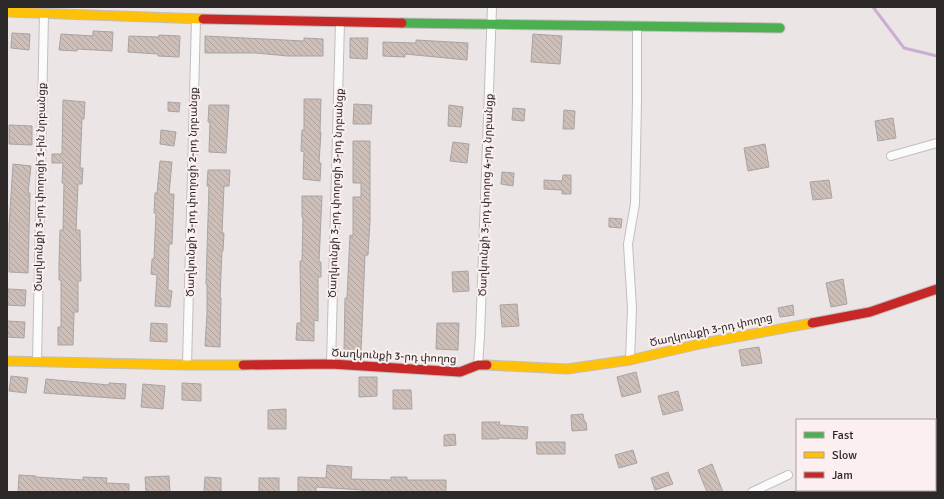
<svg xmlns="http://www.w3.org/2000/svg" width="944" height="499" viewBox="0 0 944 499" font-family="Signika,'Noto Sans Armenian',sans-serif">
<style>
.lines{fill:none;stroke-linecap:round;stroke-linejoin:round}
.stream{stroke:#caaed3;stroke-width:3}
.building{fill:url(#building-back-hatch);stroke:#a8a4a3}
.street-casing{stroke:#c2bebe;stroke-width:10}
.fast-casing{stroke:#c2bebe;stroke-width:11}
.slow-casing{stroke:#c2bebe;stroke-width:11}
.jam-casing{stroke:#c2bebe;stroke-width:11}
.street{stroke:#fcfbfb;stroke-width:8}
.fast{stroke:#4caf50;stroke-width:9}
.slow{stroke:#ffc107;stroke-width:9}
.jam{stroke:#c62828;stroke-width:9}
.labels{text-anchor:middle;dominant-baseline:central;stroke-width:4;stroke-linejoin:round;paint-order:stroke}
.street-label{font-size:11px;fill:#2d2929;stroke:#fbefef}
</style>
<defs>
<pattern id="building-back-hatch" width="6" height="6" patternUnits="userSpaceOnUse"><rect width="6" height="6" fill="#cdbeb8"/><path d="M-1 5l2 2M0 0l6 6M5-1l2 2" fill="none" stroke="#b0a39e"/></pattern>
</defs>
<rect width="100%" height="100%" fill="#ebe5e5"/>
<g class="lines">
<path class="stream" d="M873 7 904 48 937 56"/>
</g>
<g class="building">
<path d="M93 31 113 32 112 51 77 49V51L59 50 61 34 93 36Z"/>
<path d="M12 33 30 34 29 50 11 48Z"/>
<path d="M533 34 562 36 560 64 531 62Z"/>
<path d="M159 35 180 36 179 57 158 56V54L128 52 129 36 159 37Z"/>
<path d="M205 36 304 41V38L323 39V56H288L256 53H205Z"/>
<path d="M350 38H368L367 59 350 58Z"/>
<path d="M416 40 468 43 467 60 405 54V57L383 56V42L416 43Z"/>
<path d="M304 99H321L320 132H321L319 163H321L320 181 303 179 304 152 301 151 302 130H304Z"/>
<path d="M63 100 85 102 84 119H82L80 168H83L82 184H78L76 230H80L81 281H78V312H74L73 345H58V327H61V280H59V264L60 230H63L64 183H62L63 163H52V154H62Z"/>
<path d="M168 102 180 103 179 112 168 111Z"/>
<path d="M354 104 372 105 371 124H353Z"/>
<path d="M209 105H229L226 153 209 152 210 122H208Z"/>
<path d="M449 105 463 107 461 127 448 126Z"/>
<path d="M513 108 525 109 524 121 512 120Z"/>
<path d="M564 110 575 111 574 129H563Z"/>
<path d="M893 118 896 138 878 141 875 121Z"/>
<path d="M9 125 32 126V145L9 144Z"/>
<path d="M161 130 176 132 174 146 160 144Z"/>
<path d="M353 141H370V221L368 255H365L361 351H344L345 298H347L350 235 353 236V197H361V183H353Z"/>
<path d="M453 142 469 144 467 163 450 161Z"/>
<path d="M765 144 769 167 748 171 744 148Z"/>
<path d="M160 161 172 162 169 194H174L172 244H169L168 290 172 291 170 307 155 306 157 275 151 274 152 259H154L156 213H154L155 193H157Z"/>
<path d="M13 164 31 166 28 193H30L28 273 9 272V226Z"/>
<path d="M208 170H230L229 186H224L222 233H224L223 251H222L220 298H221L220 347 205 346 207 314V284H206L209 186H207Z"/>
<path d="M502 172 514 173 513 186 501 184Z"/>
<path d="M563 175H571V194H562V190L544 189V180L562 181Z"/>
<path d="M829 180 832 198 813 200 810 182Z"/>
<path d="M302 196H322L319 262H321V277H318V321L314 320V341L296 340 297 323H301L300 261H302L303 217H302Z"/>
<path d="M609 218 622 219 621 228 609 227Z"/>
<path d="M468 271 469 291 453 292 452 272Z"/>
<path d="M843 279 847 304 831 307 826 283Z"/>
<path d="M8 289 26 290 25 306 7 305Z"/>
<path d="M517 304 519 326 502 327 500 305Z"/>
<path d="M793 305 794 315 780 317 778 308Z"/>
<path d="M7 321 25 322 24 338 7 337Z"/>
<path d="M151 323 167 324V342L150 341Z"/>
<path d="M437 323H459L458 350 436 349Z"/>
<path d="M759 347 762 363 742 366 739 350Z"/>
<path d="M636 372 641 392 622 397 617 377Z"/>
<path d="M11 376 28 378 26 393 9 391Z"/>
<path d="M359 377H377V396L359 397Z"/>
<path d="M46 379 109 385V383L126 384 125 399 44 393Z"/>
<path d="M182 383 201 384V401L182 400Z"/>
<path d="M143 384 165 386 163 409 141 407Z"/>
<path d="M393 390H411L412 409H393Z"/>
<path d="M678 391 683 410 663 415 658 396Z"/>
<path d="M286 409V429H268V410Z"/>
<path d="M583 414 584 420 586 422 587 430 572 431 571 415Z"/>
<path d="M482 422H500L499 425 528 427 527 439 499 438V439H482Z"/>
<path d="M455 434 456 445 444 446V435Z"/>
<path d="M536 442H565V454H537Z"/>
<path d="M633 450 637 463 619 468 615 455Z"/>
<path d="M712 464 723 492H707L698 470Z"/>
<path d="M327 465 352 467 351 479 391 480V477H407V480H446V492H363V490L316 487V492H298V477L326 478Z"/>
<path d="M668 472 673 484 655 490 651 478Z"/>
<path d="M19 475 36 476V477L83 480V477L107 478 106 483 129 484V492H18Z"/>
<path d="M169 476 170 492H146L145 477Z"/>
<path d="M205 477 221 478V492H204Z"/>
<rect x="259" y="478" width="20" height="14"/>
</g>
<g class="lines">
<defs>
<g id="street">
<path d="M891 156 937 143"/>
<path d="M630 360 632 308 628 244 635 204 637 100V26"/>
<path d="M37 362 44 13"/>
<path d="M331 364 340 22"/>
<path d="M187 365 196 19"/>
<path d="M478 365 480 336 492 7"/>
<path d="M752 492 788 475"/>
</g>
<path id="fast" d="M402 23 780 28"/>
<g id="slow">
<path d="M7 12 203 19"/>
<path d="M7 361 187 365H243"/>
<path d="M487 365 567 369 630 360 704 343 812 323"/>
</g>
<g id="jam">
<path d="M203 19 402 23"/>
<path d="M812 323 870 312 937 289"/>
<path d="M243 365 331 364 460 372 478 365H487"/>
</g>
</defs>
<use href="#street" class="street-casing"/>
<use href="#fast" class="fast-casing"/>
<use href="#slow" class="slow-casing"/>
<use href="#jam" class="jam-casing"/>
<use href="#street" class="street"/>
<use href="#fast" class="fast"/>
<use href="#slow" class="slow"/>
<use href="#jam" class="jam"/>
</g>
<g class="labels">
<g class="street-label">
<text transform="translate(40 187) rotate(-89)">Ծաղկունքի 3-րդ փողոցի 1-ին նրբանցք</text>
<text transform="translate(192 192) rotate(-89)">Ծաղկունքի 3-րդ փողոցի 2-րդ նրբանցք</text>
<text transform="translate(336 193) rotate(-88)">Ծաղկունքի 3-րդ փողոցի 3-րդ նրբանցք</text>
<text transform="translate(486 195) rotate(-88)">Ծաղկունքի 3-րդ փողոց 4-րդ նրբանցք</text>
<text transform="translate(711 330) rotate(-12)">Ծաղկունքի 3-րդ փողոց</text>
<text transform="translate(394 356) rotate(3)">Ծաղկունքի 3-րդ փողոց</text>
</g>
</g>
<rect width="944" height="499" fill="none" stroke="#2d2929" stroke-width="16"/>
<rect x="796" y="419" width="140" height="72" fill="#fbefef" stroke="#a9a0a0"/>
<rect x="804" y="432" width="20" height="6" fill="#4caf50" stroke="#a9a0a0"/>
<text x="832" y="439" font-size="12" fill="#2d2929">Fast</text>
<rect x="804" y="452" width="20" height="6" fill="#ffc107" stroke="#a9a0a0"/>
<text x="832" y="459" font-size="12" fill="#2d2929">Slow</text>
<rect x="804" y="472" width="20" height="6" fill="#c62828" stroke="#a9a0a0"/>
<text x="832" y="479" font-size="12" fill="#2d2929">Jam</text>
</svg>
